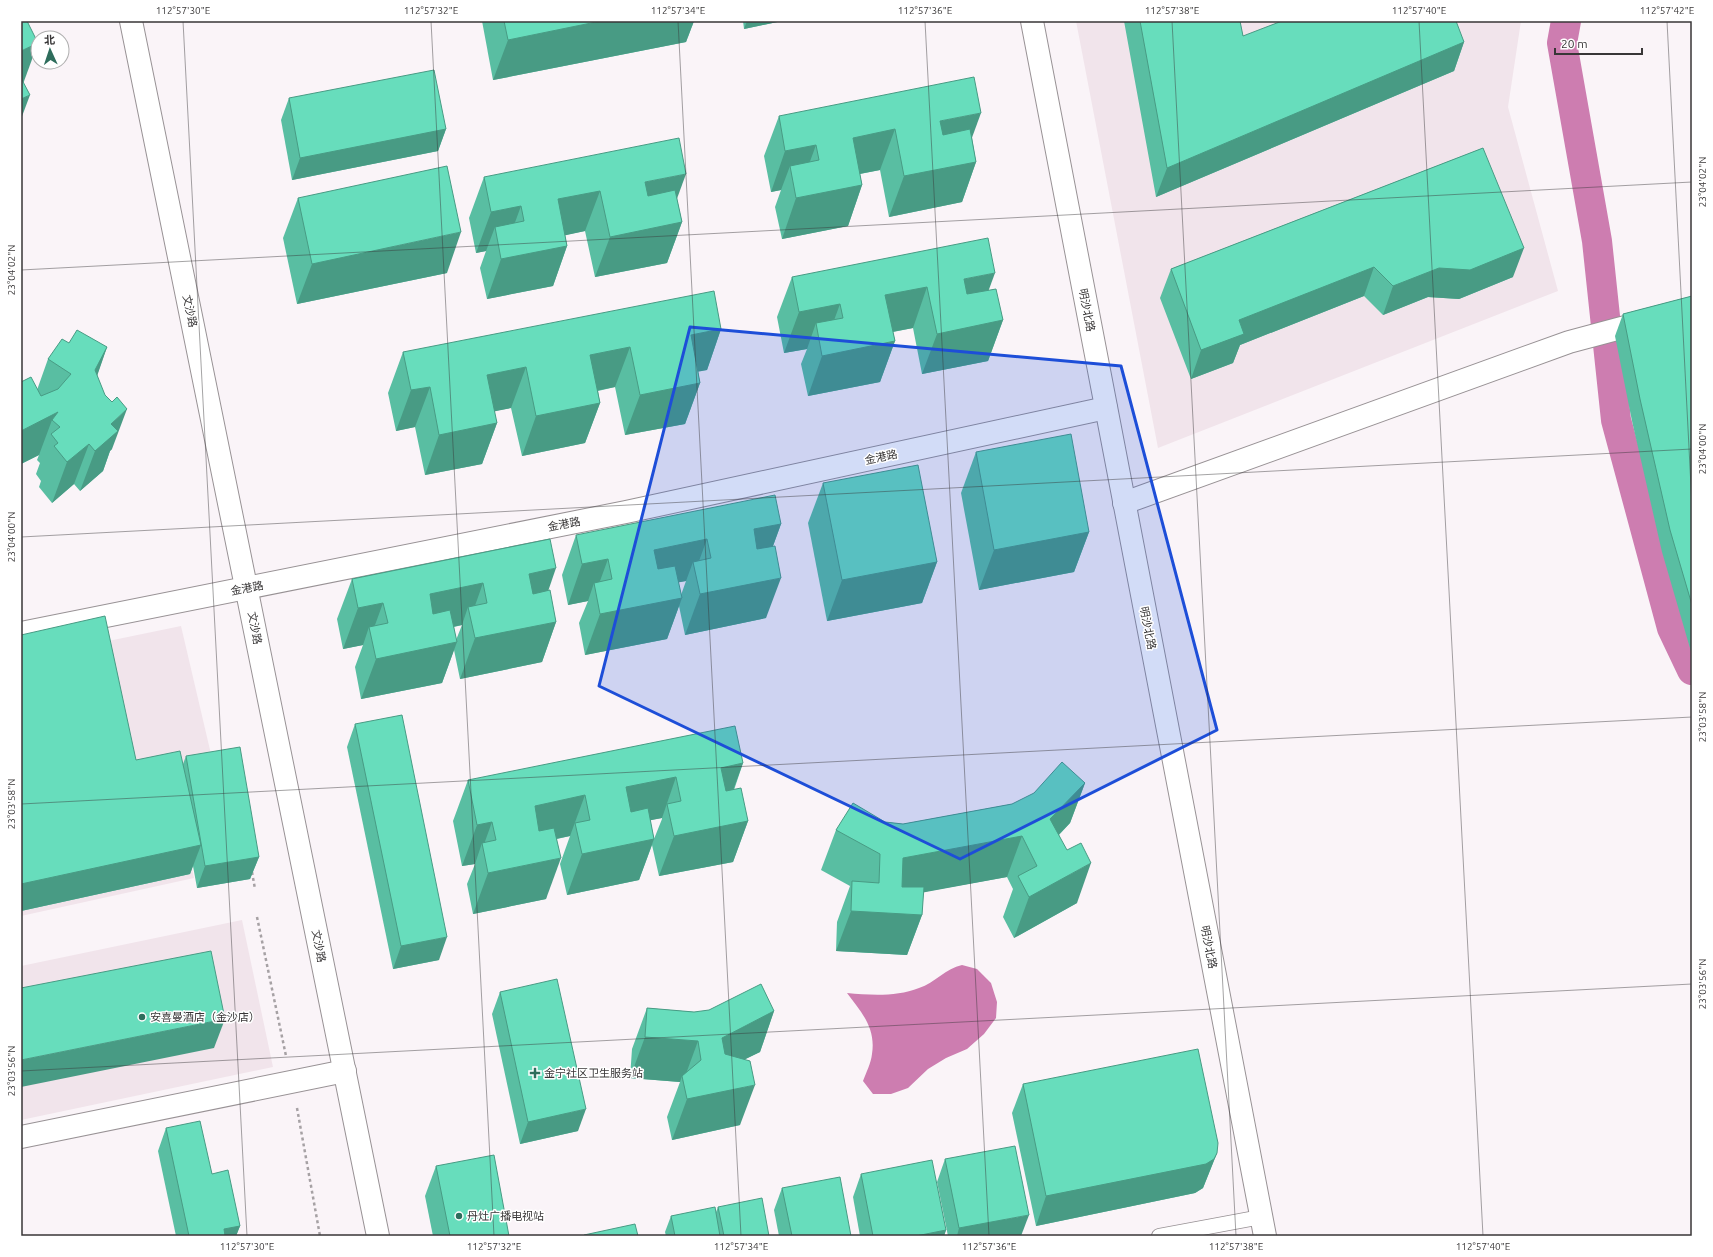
<svg xmlns="http://www.w3.org/2000/svg" width="1713" height="1257" viewBox="0 0 1713 1257" font-family="Ubuntu,'Noto Sans SC',sans-serif">
<style>
.built{fill:#f1e4eb}
.water{fill:#cd7db0}
.lines{fill:none;stroke-linecap:round;stroke-linejoin:round}
.canal{stroke:#cd7db0;stroke-width:30}
.service-casing{stroke:#989295;stroke-width:16}
.minor-casing{stroke:#989295;stroke-width:24}
.tertiary-casing{stroke:#989295;stroke-width:24}
.path{stroke:#a6a1a4;stroke-width:2.5;stroke-dasharray:3 3;stroke-linecap:butt}
.service{stroke:#fff;stroke-width:14}
.minor{stroke:#fff;stroke-width:22}
.tertiary{stroke:#fff;stroke-width:22}
.wall{fill:#59bea2;fill-rule:evenodd}
.shaded-wall{fill:#489b84}
.building{fill:#67ddbc;stroke:#489b84}
.marked{fill:#1d4ed8;fill-opacity:0.2;stroke:#1d4ed8;stroke-width:3;stroke-linejoin:round}
.ticks{fill:none;stroke:#383637;stroke-width:1;stroke-opacity:0.45}
.poi-dot{fill:#2e6d5c;stroke:#fff;stroke-width:1.5}
.labels{text-anchor:middle;dominant-baseline:central;stroke-width:3;stroke-linejoin:round;paint-order:stroke}
.street-label{font-size:11px;fill:#383637;stroke:#fff}
.poi-label{font-size:11px;fill:#383637;stroke:#fff;text-anchor:start}
.neatline{fill:none;stroke:#383637;stroke-width:1.5}
.ticks-label{font-size:10px;text-anchor:middle;fill:#383637}
</style>
<rect width="100%" height="100%" fill="#faf4f8"/>
<g class="built">
<path d="M1076 21H1521L1508 107 1558 291 1158 448Z"/>
<path d="M181 626 214 767 172 776 194 878 21 916V659Z"/>
<path d="M242 920 273 1067 21 1120V966Z"/>
</g>
<path class="water" d="M962 965 977 969 991 983 997 1002 996 1018 984 1034 967 1049 946 1058 928 1069 908 1088 891 1094H873L863 1081C866 1073 871 1063 872 1054 876 1028 862 1013 847 993 870 995 896 997 919 988 935 983 946 968 962 965Z"/>
<g class="lines">
<path class="canal" d="M1566 21 1562 43 1597 241 1616 420 1672 628 1692 670"/>
<defs>
<path id="service" d="M1159 1236 1261 1217"/>
<g id="minor">
<path d="M1124 503 1569 342 1692 309"/>
<path d="M21 1137 345 1071"/>
</g>
<g id="tertiary">
<path d="M131 21 378 1236"/>
<path d="M1032 21 1265 1236"/>
<path d="M21 633 626 512 1106 408"/>
</g>
</defs>
<use href="#service" class="service-casing"/>
<use href="#minor" class="minor-casing"/>
<use href="#tertiary" class="tertiary-casing"/>
<g class="path">
<path d="M252 872 255 889"/>
<path d="M257 917 286 1056"/>
<path d="M297 1108 320 1236"/>
</g>
<use href="#service" class="service"/>
<use href="#minor" class="minor"/>
<use href="#tertiary" class="tertiary"/>
</g>
<g class="wall">
<path d="M482 21H694L686 42 493 80Z"/>
<path d="M743 21H782L744 29Z"/>
<path d="M1124 21H1240L1243 36 1464 42 1454 71 1156 197Z"/>
<path d="M289 98 446 129 438 151 292 180 281 120Z"/>
<path d="M779 116 972 138 976 162 962 202 889 217 880 170 860 174 862 185 848 226 782 239 775 207 781 190 771 192 764 156Z"/>
<path d="M1483 148 1513 277 1459 299 1428 297 1383 315 1364 296 1240 345 1233 363 1191 379 1160 298 1171 269Z"/>
<path d="M484 177 677 199 682 222 667 263 595 277 585 231 565 235 567 246 553 286 487 299 480 268 486 251 476 253 469 218Z"/>
<path d="M298 198 447 273 297 304 283 238Z"/>
<path d="M792 277 989 290 1003 320 988 361 922 374 913 328 893 332 895 341 880 382 808 396 801 364 807 349 784 353 777 317Z"/>
<path d="M1692 296V655L1662 552 1632 421 1615 336 1623 314Z"/>
<path d="M721 329 707 370 698 371 700 383 685 424 625 435 615 387 598 391 600 403 585 443 522 456 511 408 494 411 497 423 482 464 425 475 415 427 396 431 388 393 403 352Z"/>
<path d="M69 343 107 347 97 375 112 449 110 451 103 471 80 491 74 484 52 503 39 487 41 481 36 474 40 463 37 460 39 455 21 464V382L37 390 48 359Z"/>
<path d="M976 452 1089 532 1074 572 979 590 961 493Z"/>
<path d="M823 483 937 562 922 603 827 621 808 523Z"/>
<path d="M781 524 773 546 766 618 685 635 679 606 667 639 585 655 579 623 588 601 568 605 562 575 576 535ZM686 581 681 595 678 582Z"/>
<path d="M550 539 548 590 556 622 542 662 460 679 454 650 442 683 361 699 355 667 363 645 343 649 337 619 352 579ZM462 625 456 640 454 627Z"/>
<path d="M21 635 136 760 183 764 186 756 259 857 250 879 197 888 193 866 190 874 21 911Z"/>
<path d="M355 724 439 960 393 969 347 747Z"/>
<path d="M743 763 734 790 748 821 733 862 659 876 652 845 639 880 567 895 560 864 570 836 557 839 546 899 473 914 467 884 475 864 462 866 453 821 468 780ZM662 818V819L654 839 650 820Z"/>
<path d="M1085 783 1070 823 1059 835 1077 903 1014 938 1003 917 1013 889 1007 877 923 892 922 915 907 955 836 951 837 922 850 886 821 870 836 830 885 822 903 824 1012 804Z"/>
<path d="M500 992 578 1131 520 1144 492 1014Z"/>
<path d="M647 1008 694 1012 774 1011 760 1052 745 1059 740 1125 672 1140 667 1117 680 1082 630 1078 632 1049Z"/>
<path d="M1023 1084 1217 1153 1203 1188 1195 1193 1036 1226 1012 1113Z"/>
<path d="M166 1128 212 1174 240 1226 236 1236H176L158 1151Z"/>
<path d="M945 1159 1021 1236H948L937 1182Z"/>
<path d="M436 1166 509 1236H433L425 1196Z"/>
<path d="M861 1174 946 1230 944 1236H860L853 1197Z"/>
<path d="M782 1188 851 1236H779L774 1210Z"/>
<path d="M718 1207 769 1236H666L665 1232 671 1216 716 1212Z"/>
</g>
<g class="shaded-wall">
<path d="M601 21H694L686 42 493 80 508 40Z"/>
<path d="M747 21H782L744 29Z"/>
<path d="M1464 42 1454 71 1156 197 1167 168Z"/>
<path d="M38 43 23 84 21 85V51Z"/>
<path d="M30 95 21 119V99Z"/>
<path d="M981 113 966 154 925 161 940 121Z"/>
<path d="M446 129 438 151 292 180 300 158Z"/>
<path d="M895 129 880 170 838 178 853 138Z"/>
<path d="M816 145 801 186 790 166 781 190 771 192 785 151Z"/>
<path d="M976 162 962 202 889 217 904 176Z"/>
<path d="M686 174 671 215 630 223 645 182Z"/>
<path d="M862 185 848 226 782 239 796 198Z"/>
<path d="M600 191 585 231 544 240 558 199Z"/>
<path d="M521 206 506 247 495 227 486 251 476 253 491 212Z"/>
<path d="M682 222 667 263 595 277 610 237Z"/>
<path d="M461 232 447 273 297 304 312 264Z"/>
<path d="M567 246 553 286 487 299 501 259Z"/>
<path d="M1524 248 1513 277 1459 299 1428 297 1383 315 1393 286 1439 268Z"/>
<path d="M1374 267 1364 296 1240 345 1233 363 1191 379 1201 350 1239 320Z"/>
<path d="M995 273 980 314 950 320 964 279Z"/>
<path d="M927 287 913 328 870 336 885 295Z"/>
<path d="M840 304 825 345 816 323 807 349 784 353 799 312Z"/>
<path d="M1003 320 988 361 922 374 937 334Z"/>
<path d="M721 329 707 370 676 376 691 335Z"/>
<path d="M895 341 880 382 808 396 822 356Z"/>
<path d="M107 347 93 388 95 370Z"/>
<path d="M630 347 615 387 575 395 590 355Z"/>
<path d="M526 367 511 408 472 416 487 375Z"/>
<path d="M700 383 685 424 625 435 640 395Z"/>
<path d="M430 387 415 427 396 431 411 390Z"/>
<path d="M600 403 585 443 522 456 536 416Z"/>
<path d="M127 409 112 449 110 451 103 471 80 491 95 451 111 424Z"/>
<path d="M58 412 52 420 39 455 21 464V431Z"/>
<path d="M497 423 482 464 425 475 439 435Z"/>
<path d="M89 444 74 484 52 503 67 462Z"/>
<path d="M781 524 766 565 739 570 754 529Z"/>
<path d="M1089 532 1074 572 979 590 994 550Z"/>
<path d="M707 539 695 572 693 562 686 581 639 590 654 550Z"/>
<path d="M608 559 596 592 594 583 588 601 568 605 582 564Z"/>
<path d="M937 562 922 603 827 621 842 580Z"/>
<path d="M556 568 542 609 514 614 529 574Z"/>
<path d="M781 578 766 618 685 635 700 594Z"/>
<path d="M483 583 471 617 468 607 462 625 415 634 430 594Z"/>
<path d="M682 598 667 639 585 655 600 614Z"/>
<path d="M383 603 371 636 369 627 363 645 343 649 358 608Z"/>
<path d="M556 622 542 662 460 679 475 638Z"/>
<path d="M457 642 442 683 361 699 376 659Z"/>
<path d="M743 763 728 804 721 768Z"/>
<path d="M676 777 662 818 611 828 626 787Z"/>
<path d="M1085 783 1070 823 1035 859 1050 819Z"/>
<path d="M585 795 570 836 520 846 535 806Z"/>
<path d="M748 821 733 862 659 876 674 836Z"/>
<path d="M492 822 483 847 482 843 475 864 462 866 477 825Z"/>
<path d="M1022 836 1007 877 888 899 903 858Z"/>
<path d="M654 839 639 880 567 895 582 854Z"/>
<path d="M201 845 190 874 21 911V884Z"/>
<path d="M259 857 250 879 197 888 205 866Z"/>
<path d="M561 858 546 899 473 914 488 873Z"/>
<path d="M1091 863 1077 903 1014 938 1029 897Z"/>
<path d="M851 911 922 915 907 955 836 951Z"/>
<path d="M447 937 439 960 393 969 401 946Z"/>
<path d="M774 1011 760 1052 707 1078 722 1038Z"/>
<path d="M225 1019 214 1048 21 1087V1060Z"/>
<path d="M645 1037 698 1041 683 1082 682 1076 680 1082 630 1078Z"/>
<path d="M755 1085 740 1125 672 1140 687 1099Z"/>
<path d="M586 1109 578 1131 520 1144 528 1122Z"/>
<path d="M1217 1153 1203 1188 1195 1193 1036 1226 1046 1196Z"/>
<path d="M1029 1215 1021 1236H957L959 1228Z"/>
<path d="M240 1226 236 1236H221L224 1229Z"/>
<path d="M946 1230 944 1236H916Z"/>
</g>
<g class="building">
<path d="M21 21H27L38 43 21 51Z"/>
<path d="M504 21H601L508 40Z"/>
<path d="M1140 21H1240L1243 36 1282 21H1456L1464 42 1167 168Z"/>
<path d="M434 70 446 129 300 158 289 98Z"/>
<path d="M974 77 981 113 940 121 943 135 970 129 976 162 904 176 895 129 853 138 862 185 796 198 790 166 819 160 816 145 785 151 779 116Z"/>
<path d="M21 78 30 95 21 99Z"/>
<path d="M679 138 686 174 645 182 648 196 675 190 682 222 610 237 600 191 558 199 567 246 501 259 495 227 524 221 521 206 491 212 484 177Z"/>
<path d="M1483 148 1524 248 1470 270 1439 268 1393 286 1374 267 1239 320 1244 334 1201 350 1171 269Z"/>
<path d="M447 166 461 232 312 264 298 198Z"/>
<path d="M988 238 995 273 964 279 967 294 996 289 1003 320 937 334 927 287 885 295 895 341 822 356 816 323 843 318 840 304 799 312 792 277Z"/>
<path d="M714 291 721 329 691 335 700 383 640 395 630 347 590 355 600 403 536 416 526 367 487 375 497 423 439 435 430 387 411 390 403 352Z"/>
<path d="M1692 296V605L1670 530 1640 399 1623 314Z"/>
<path d="M77 330 107 347 95 370 105 395 112 402 117 397 127 409 111 424 118 431 95 451 89 444 67 462 54 446 58 443 51 434 60 427 52 420 58 412 21 431V382L31 377 41 396 58 389 71 374 48 359 62 339 69 343Z"/>
<path d="M1071 434 1089 532 994 550 976 452Z"/>
<path d="M918 465 937 562 842 580 823 483Z"/>
<path d="M775 495 781 524 754 529 757 549 775 546 781 578 700 594 693 562 711 558 707 539 654 550 658 569 675 566 682 598 600 614 594 583 612 579 608 559 582 564 576 535Z"/>
<path d="M550 539 556 568 529 574 533 594 550 590 556 622 475 638 468 607 487 603 483 583 430 594 433 614 450 610 457 642 376 659 369 627 388 623 383 603 358 608 352 579Z"/>
<path d="M105 616 136 760 180 751 201 845 21 884V635Z"/>
<path d="M402 715 447 937 401 946 355 724Z"/>
<path d="M735 726 743 763 721 768 726 791 741 788 748 821 674 836 667 804 681 801 676 777 626 787 631 812 648 808 654 839 582 854 575 823 590 820 585 795 535 806 539 831 554 828 561 858 488 873 482 843 496 840 492 822 477 825 468 780Z"/>
<path d="M240 747 259 857 205 866 186 756Z"/>
<path d="M1062 762 1085 783 1050 819 1067 850 1081 843 1091 863 1029 897 1018 876 1037 866 1022 836 903 858 902 887H924L922 915 851 911 852 881 879 883 880 854 836 830 853 803 885 822 903 824 1012 804 1034 793Z"/>
<path d="M211 951 225 1019 21 1060V988Z"/>
<path d="M557 979 586 1109 528 1122 500 992Z"/>
<path d="M761 984 774 1011 722 1038 725 1054 750 1061 755 1085 687 1099 682 1076 701 1060 698 1041 645 1037 647 1008 694 1012 709 1010Z"/>
<path d="M1198 1049 1218 1143 1217 1153 1214 1159 1206 1164 1046 1196 1023 1084Z"/>
<path d="M200 1121 212 1174 228 1170 240 1226 224 1229 225 1236H189L166 1128Z"/>
<path d="M1015 1146 1029 1215 959 1228 945 1159Z"/>
<path d="M494 1155 509 1236H450L436 1166Z"/>
<path d="M932 1160 946 1230 916 1236H873L861 1174Z"/>
<path d="M840 1177 851 1236H792L782 1188Z"/>
<path d="M762 1198 769 1236H724L718 1207Z"/>
<path d="M715 1207 720 1236H675L671 1216Z"/>
<path d="M635 1224 638 1236H585L584 1235Z"/>
</g>
<path class="marked" d="M690 327 1121 366 1217 730 960 859 599 686Z"/>
<path class="ticks" d="M183 21 247 1236M431 21 494 1236M678 21 741 1236M925 21 989 1236M1172 21 1236 1236M1419 21 1483 1236M1667 21 1692 506M21 270 1692 182M21 537 1692 449M21 804 1692 717M21 1071 1692 984"/>
<g class="poi-dot">
<circle cx="142" cy="1017" r="4"/>
<path d="M533 1067h4v4h4v4h-4v4h-4v-4h-4v-4h4z"/>
<circle cx="459" cy="1216" r="4"/>
</g>
<g class="labels">
<g class="street-label">
<text transform="translate(1087 310) rotate(79)">明沙北路</text>
<text transform="translate(190 311) rotate(78)">文沙路</text>
<text transform="translate(881 457) rotate(-12)">金港路</text>
<text transform="translate(564 524) rotate(-11)">金港路</text>
<text transform="translate(247 588) rotate(-11)">金港路</text>
<text transform="translate(255 628) rotate(79)">文沙路</text>
<text transform="translate(1148 628) rotate(79)">明沙北路</text>
<text transform="translate(319 946) rotate(79)">文沙路</text>
<text transform="translate(1209 947) rotate(79)">明沙北路</text>
</g>
<g class="poi-label">
<text x="150" y="1017">安喜曼酒店（金沙店）</text>
<text x="544" y="1073">金宁社区卫生服务站</text>
<text x="467" y="1216">丹灶广播电视站</text>
</g>
</g>
<rect width="1713" height="1257" fill="none" stroke="#ffffff" stroke-width="44"/>
<g transform="translate(50 50) rotate(357)"><circle r="19" fill="#ffffff" stroke="#afafaf"/>
<path d="M0-3L7 15L0 10L-7 15Z" fill="#2e6d5c"/>
<text y="-6" font-size="11" font-weight="bold" text-anchor="middle" fill="#383637">北</text>
</g>
<path d="M1555 48v6h87v-6" fill="none" stroke="#383637" stroke-width="2"/>
<text x="1561" y="48" font-size="12" fill="#383637" stroke="#ffffff" stroke-width="3" paint-order="stroke">20 m</text>
<rect x="22" y="22" width="1669" height="1213" class="neatline"/>
<g class="ticks-label">
<text x="183" y="14">112°57'30"E</text>
<text x="431" y="14">112°57'32"E</text>
<text x="678" y="14">112°57'34"E</text>
<text x="925" y="14">112°57'36"E</text>
<text x="1172" y="14">112°57'38"E</text>
<text x="1419" y="14">112°57'40"E</text>
<text x="1667" y="14">112°57'42"E</text>
<text transform="translate(1702 182) rotate(-90)" y="4">23°04'02"N</text>
<text transform="translate(11 270) rotate(-90)" y="4">23°04'02"N</text>
<text transform="translate(1702 449) rotate(-90)" y="4">23°04'00"N</text>
<text transform="translate(11 537) rotate(-90)" y="4">23°04'00"N</text>
<text transform="translate(1702 717) rotate(-90)" y="4">23°03'58"N</text>
<text transform="translate(11 804) rotate(-90)" y="4">23°03'58"N</text>
<text transform="translate(1702 984) rotate(-90)" y="4">23°03'56"N</text>
<text transform="translate(11 1071) rotate(-90)" y="4">23°03'56"N</text>
<text x="247" y="1250">112°57'30"E</text>
<text x="494" y="1250">112°57'32"E</text>
<text x="741" y="1250">112°57'34"E</text>
<text x="989" y="1250">112°57'36"E</text>
<text x="1236" y="1250">112°57'38"E</text>
<text x="1483" y="1250">112°57'40"E</text>
</g>
</svg>
